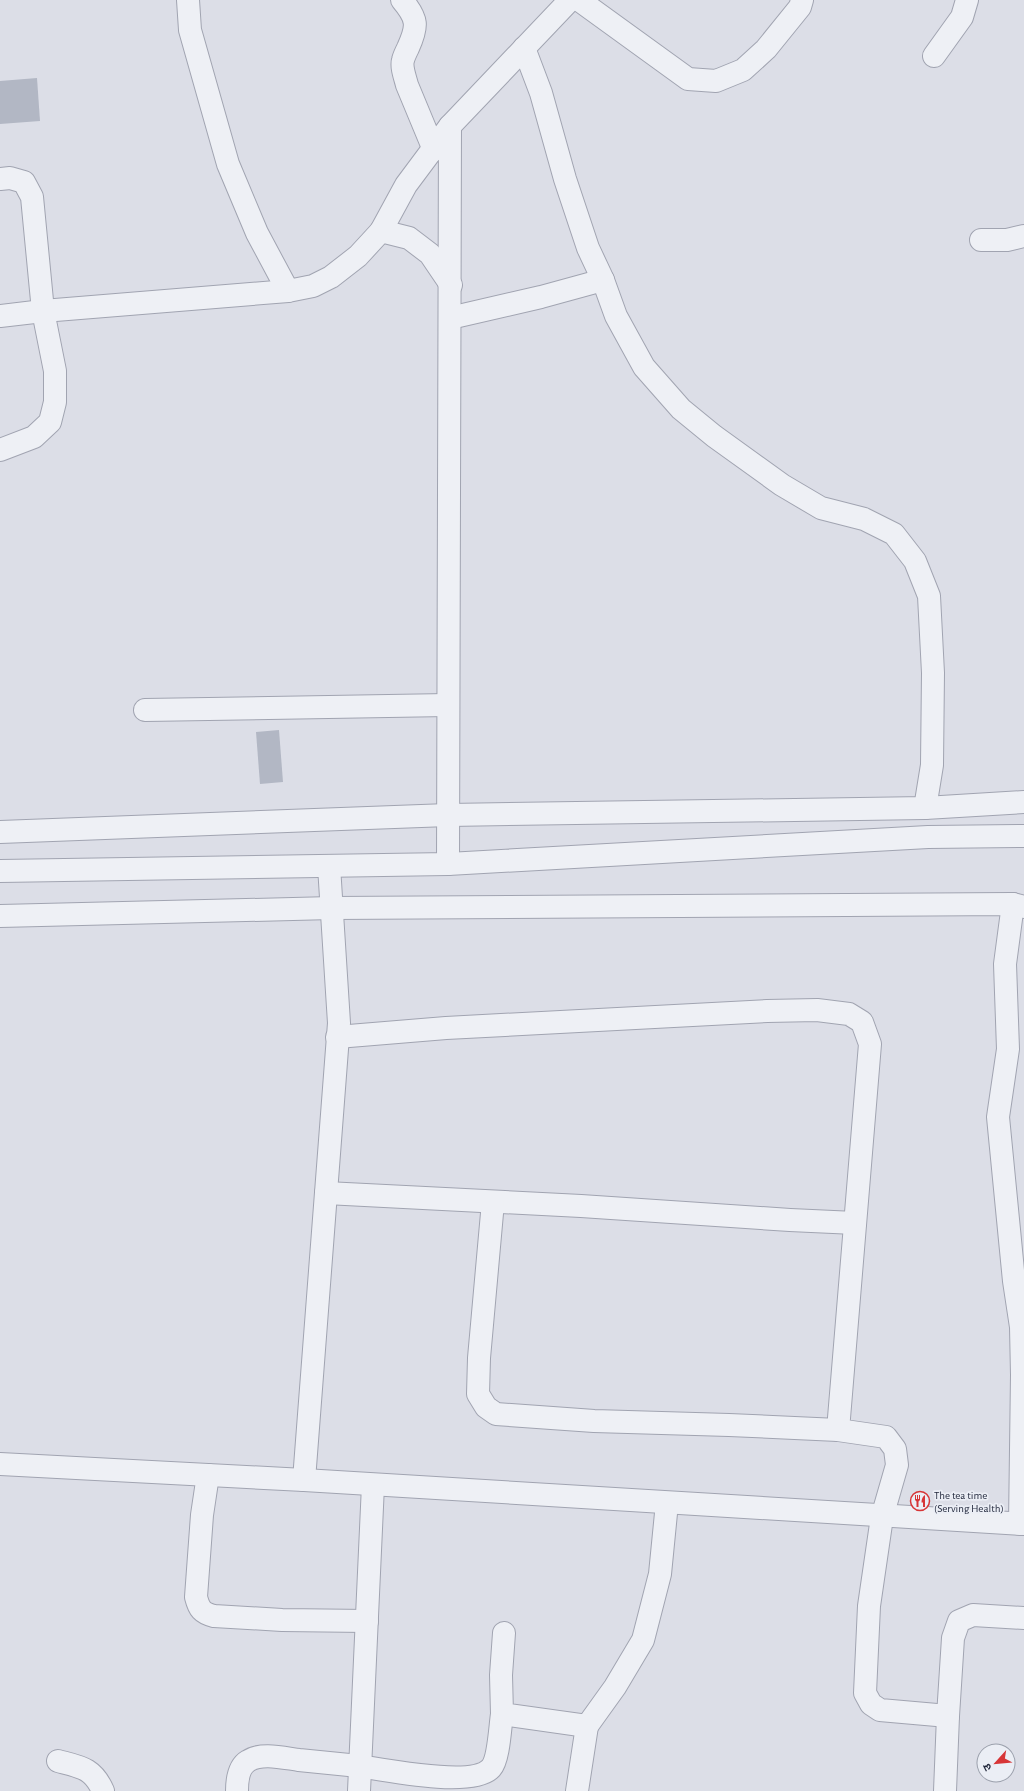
<svg xmlns="http://www.w3.org/2000/svg" width="1024" height="1791" viewBox="0 0 1024 1791" font-family="'Alegreya Sans','Noto Sans Devanagari',sans-serif">
<style>
.building{fill:#b2b7c4}
.lines{fill:none;stroke-linecap:round;stroke-linejoin:round}
.minor-casing{stroke:#a1a4b1;stroke-width:24}
.minor{stroke:#eef0f5;stroke-width:22}
.labels{text-anchor:middle;dominant-baseline:central;stroke-width:3.5;stroke-linejoin:round;paint-order:stroke}
.poi-label{font-size:11px;fill:#242a3e;stroke:#ebeef5;text-anchor:start}
</style>
<rect width="100%" height="100%" fill="#dcdee7"/>
<g class="building">
<path d="M37 78 40 121 0 124V81Z"/>
<path d="M279 730 283 782 260 784 256 732Z"/>
</g>
<g class="lines">
<defs>
<g id="minor">
<path d="M188 0 190 30 228 164 257 233 288 291"/>
<path d="M402 0C418 19 418 26 408 48 406 52 404 56 403 60 401 67 405 77 407 85L434 150"/>
<path d="M579 0 688 79 716 81 743 70 766 49 800 7 802 0"/>
<path d="M524 48 541 93 565 179 588 248 603 280 616 316 644 367 681 409 714 436 782 485 821 508 864 519 894 534 915 561 929 596 933 673 932 765 925 808"/>
<path d="M934 56 962 17 967 0"/>
<path d="M0 179 10 178 24 182 32 197 43 311 55 371V402L50 422 34 437 0 450"/>
<path d="M381 231 409 238 430 254 451 285"/>
<path d="M981 240H1007L1024 236"/>
<path d="M0 316 43 311 288 291 313 286 331 277 358 256 381 231 406 185 450 126 570 0"/>
<path d="M450 318 541 297 603 280"/>
<path d="M145 710 448 705"/>
<path d="M0 832 448 815 925 808 1024 802"/>
<path d="M448 864 450 126"/>
<path d="M0 871 448 864 928 837 1024 836"/>
<path d="M1013 904 1005 964 1008 1049 998 1117 1014 1281 1021 1327 1022 1375 1020 1524"/>
<path d="M0 916 332 908 1013 904 1024 907"/>
<path d="M337 1037 446 1028 767 1011 817 1010 849 1014 862 1022 870 1044 838 1430 886 1437 895 1449 897 1465 882 1517 869 1606 865 1693 871 1704 880 1710 948 1716"/>
<path d="M326 1193 581 1206 790 1220 855 1223"/>
<path d="M493 1202 479 1358 478 1394 486 1407 496 1414 594 1421 729 1425 838 1430"/>
<path d="M0 1464 304 1480 1024 1524"/>
<path d="M208 1475 202 1515 196 1597C199 1609 202 1613 214 1616L282 1620 367 1621"/>
<path d="M304 1480 339 1023 329 866"/>
<path d="M504 1633 501 1675 502 1714 587 1726 615 1687 643 1640 660 1574 667 1503"/>
<path d="M58 1761C81 1767 93 1768 103 1791"/>
<path d="M237 1791C237 1781 238 1767 248 1761 261 1752 284 1758 299 1760 319 1762 339 1764 359 1766 385 1770 473 1788 491 1768 499 1759 500 1727 502 1714"/>
<path d="M359 1791 373 1485"/>
<path d="M577 1791 587 1726"/>
<path d="M945 1791 948 1716 953 1638 959 1621 973 1615 1024 1618"/>
</g>
</defs>
<use href="#minor" class="minor-casing"/>
<use href="#minor" class="minor"/>
</g>
<defs>
<symbol id="restaurant-ring" viewBox="-11 -11 22 22"><circle r="9.5" fill="#ebeef5" stroke="#d73537" stroke-width="1.5"/><path d="M-5-6h1v4h1v-4h1v4h1v-4h1v5L-1.5 .5V6h-2V.5L-5-1ZM5-6V6H3V1.5H1.5Q1.5-4 5-6Z" fill="#d73537"/></symbol>
</defs>
<g fill-rule="evenodd">
<use href="#restaurant-ring" x="909" y="1490" width="22" height="22"/>
</g>
<g class="labels">
<g class="poi-label">
<text x="934" y="1495">The tea time<tspan x="934" dy="13">(Serving Health)</tspan></text>
</g>
</g>
<g transform="translate(996 1763) rotate(243)"><circle r="19" fill="#ebeef5" stroke="#9ba0ac"/>
<path d="M0-3L7 15L0 10L-7 15Z" fill="#d73537"/>
<text y="-6" font-size="11" font-weight="bold" text-anchor="middle" fill="#242a3e">उ</text>
</g>
</svg>
